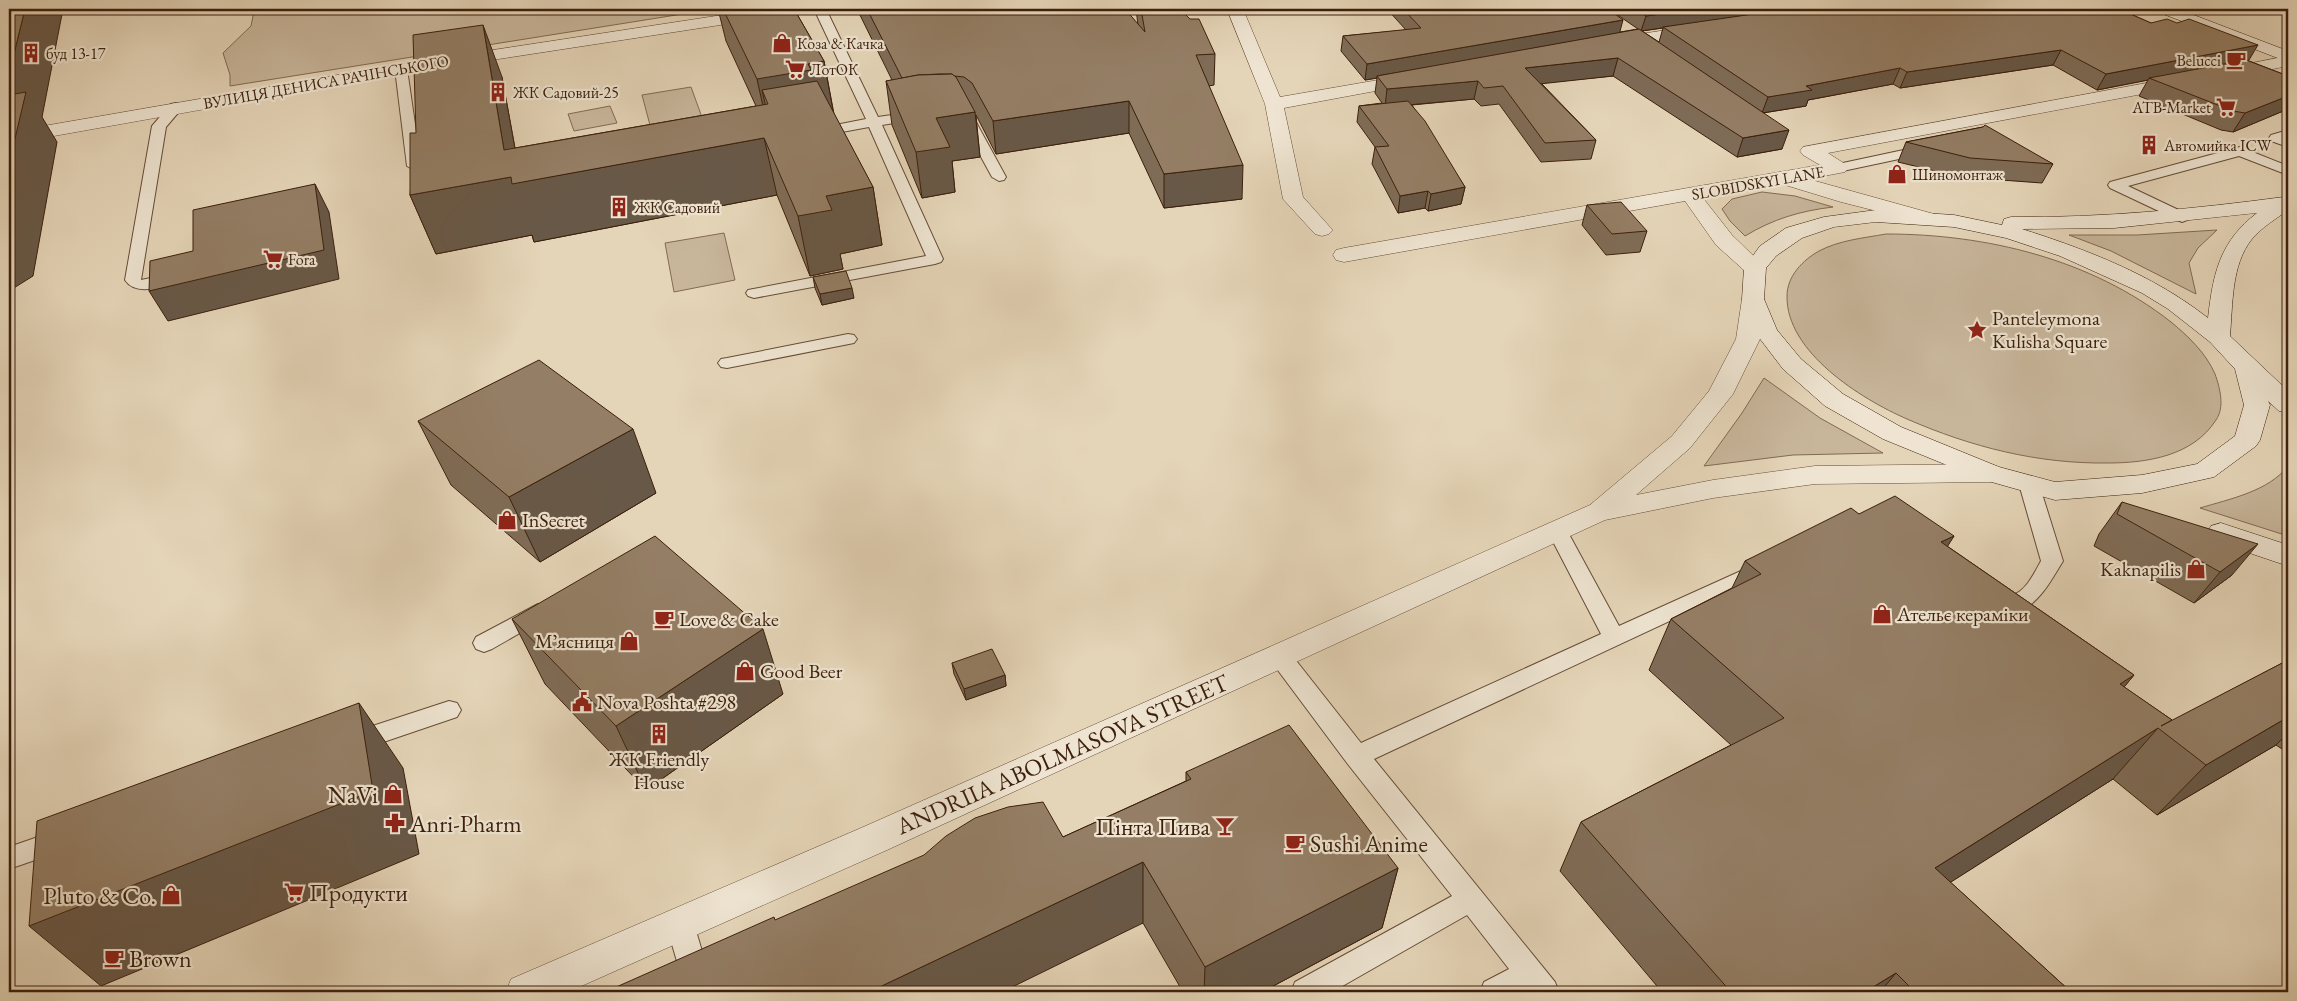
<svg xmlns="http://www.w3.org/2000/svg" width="2297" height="1001" viewBox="0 0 2297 1001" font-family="'EB Garamond',serif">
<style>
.green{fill:#c8b69b;stroke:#826a53}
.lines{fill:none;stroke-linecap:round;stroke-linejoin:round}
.lane-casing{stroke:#664c36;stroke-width:2}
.street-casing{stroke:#664c36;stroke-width:1}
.secondary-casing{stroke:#3c1f0b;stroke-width:1}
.lane{fill:#eee4d1;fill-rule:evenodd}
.street{fill:#eee4d1;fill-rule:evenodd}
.secondary{fill:#eee4d1;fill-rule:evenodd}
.wall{fill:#7f6c57;stroke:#3c1f0b;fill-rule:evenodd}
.shaded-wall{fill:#685847;stroke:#3c1f0b}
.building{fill:#947e65;stroke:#3c1f0b}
.labels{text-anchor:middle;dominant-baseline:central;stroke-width:4.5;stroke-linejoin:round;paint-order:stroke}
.far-poi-label{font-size:16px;fill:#3c1f0b;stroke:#eee4d1;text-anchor:start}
.far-street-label{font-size:16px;fill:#3c1f0b;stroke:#eee4d1}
.poi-label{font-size:20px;fill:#3c1f0b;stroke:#eee4d1;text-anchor:start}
.near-street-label{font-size:24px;fill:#3c1f0b;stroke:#eee4d1}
.near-poi-label{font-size:24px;fill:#3c1f0b;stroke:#eee4d1;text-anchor:start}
</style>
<rect width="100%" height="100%" fill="#e5d5b8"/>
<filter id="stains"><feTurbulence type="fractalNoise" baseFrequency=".004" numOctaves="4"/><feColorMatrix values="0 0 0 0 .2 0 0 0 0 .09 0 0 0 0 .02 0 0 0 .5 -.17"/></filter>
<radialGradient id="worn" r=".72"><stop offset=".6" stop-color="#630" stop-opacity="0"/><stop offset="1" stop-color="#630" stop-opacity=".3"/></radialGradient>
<g class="green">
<path d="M244 9H714L230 86V75L223 53 251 26 254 11Z"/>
<path d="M691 87 703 120 651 129 642 95Z"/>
<path d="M610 106 617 123 574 131 568 114Z"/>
<path d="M1762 192 1795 196 1833 207C1800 211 1773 219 1745 236L1730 221 1722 209 1732 199Z"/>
<path d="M2217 230 2198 248 2189 263 2196 294 2111 251 2069 235H2137Z"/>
<path d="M724 233 735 280 674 292 665 243Z"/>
<path d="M1886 234C1986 234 2091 259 2171 322 2188 336 2206 353 2215 374 2220 388 2225 407 2216 420 2193 456 2147 463 2108 463 2038 464 1971 447 1907 419 1861 399 1786 352 1787 296 1787 276 1803 260 1819 251 1840 240 1864 238 1886 234Z"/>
<path d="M1764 378 1820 418 1883 453 1793 455 1704 466 1742 413Z"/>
<path d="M2288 466V536L2200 508C2230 499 2269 491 2288 466Z"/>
</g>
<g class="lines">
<defs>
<g id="lane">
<path d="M814 9H826L878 117 919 111 926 115 919 119 882 125 943 259 941 262 935 264 754 298 748 296 746 293 748 290 926 256 869 127 815 137 808 133 815 129 866 119Z"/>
<path d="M401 65 407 69 421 166 414 170 407 166 395 69Z"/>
<path d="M176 103 183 107 166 127 141 280 175 273 181 275 183 278 181 281C164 286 136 297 125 280L152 126 171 104Z"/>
<path d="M964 109 971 113 1006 177 1004 180 999 181 992 177 957 113Z"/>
<path d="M2288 130V147L2271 141 2269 138 2271 135Z"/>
<path d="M1927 145 1932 146 1934 149 1932 152 1838 172 1831 168 1838 164Z"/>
<path d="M2240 147 2288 166V175L2239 156 2128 186 2187 214 2190 217 2187 220 2182 222 2110 188 2108 185 2110 182Z"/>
<path d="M848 334 854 335 857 339 854 343 727 368 721 367 718 363 721 359 727 358Z"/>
<path d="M2029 477 2036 479 2039 484 2063 561C2047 587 2030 622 1993 611L1990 605 1993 599C2000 597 2007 598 2013 595 2027 590 2034 573 2041 561L2019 484 2022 479Z"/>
<path d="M1557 523 1564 525 1619 626 1752 566 1759 563 1766 566 1770 571 1766 576 1374 759 1555 982 1559 992H1528L1526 990 1521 992H1480L1484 982 1509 969 1467 915 1332 992H1291L1295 982 1452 896 1347 763 1271 661 1268 655 1271 649 1279 646 1287 649 1361 743 1601 634 1547 530 1550 525Z"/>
<path d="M538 604 546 606 549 612 546 618 492 649 484 652 476 649 473 643 476 637Z"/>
<path d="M449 701 457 703 461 710 457 717 354 752 345 749 342 742 345 735Z"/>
<path d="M61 829 70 832 74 840 70 848 9 869V847Z"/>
<path d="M680 911 690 915 694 924 714 992H686L666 924 670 915Z"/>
</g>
<g id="street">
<path d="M762 9H800L798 12 792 14 401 74 9 144V132L401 64Z"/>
<path d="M1227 9H1243L1280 97 1413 74 1419 75 1422 79 1419 83 1413 84 1284 108 1303 197 1329 226 1333 230 1329 234 1322 236 1315 234 1283 199 1265 104Z"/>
<path d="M1699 25 1705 26 1707 30 1705 34 1615 48 1609 47 1607 43 1609 39 1615 38Z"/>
<path d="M2288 56V66L2227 78 2221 77 2218 73 2221 69 2227 68Z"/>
<path d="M2179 77 2185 78 2188 82 2185 86 1828 153 1845 164 1848 168 1845 172 1808 179 1934 214 1937 218 1934 222 1927 224 1920 222 1841 202 1782 184 1703 198 1732 235 1766 268 1763 273 1755 275 1747 273 1716 245 1685 201 1344 262 1336 260 1333 255 1336 250 1344 248 1820 165 1803 155 1800 151 1803 147Z"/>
<path d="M1753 292 1761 294 1764 299 1760 339 1733 394 1690 448 1636 495 1713 480 1815 466 1990 464 1999 467 2003 473 1999 479 1990 482 1815 484 1713 498 1605 520 887 850 568 992H506L511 979 861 828 1590 505 1672 436 1709 391 1736 339 1742 299 1745 294Z"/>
</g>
<g id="secondary">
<path d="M2156 9H2178L2288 51V62L2158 12Z"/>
<path d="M2284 197 2288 198V210C2276 219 2262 227 2252 239 2231 265 2233 304 2230 336L2288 391V413L2279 411 2268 401 2270 405 2260 440 2256 446 2214 477 2142 493 2055 500 1981 479 1883 439 1825 406 1783 369 1754 331 1742 299 1744 268 1760 246 1786 228 1824 217 1876 210 1954 215 2002 225 2004 219 2011 217C2103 218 2193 209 2284 197ZM2257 213C2220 241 2213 273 2208 318 2153 275 2088 250 2022 229L2114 228ZM1876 222 1954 227 2006 238 2060 256 2142 293 2168 309 2210 342 2235 369 2244 405 2235 436 2197 464 2142 475 2055 482 1999 467 1901 427 1843 394 1801 359 1777 330 1764 299 1766 268 1776 256 1802 238 1834 227Z"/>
<path d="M2221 523 2288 545V566L2211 540 2207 533 2211 526Z"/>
</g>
</defs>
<use href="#lane" class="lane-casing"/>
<use href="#street" class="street-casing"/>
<use href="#secondary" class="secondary-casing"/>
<use href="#lane" class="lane"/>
<use href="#street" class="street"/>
<use href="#secondary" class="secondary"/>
</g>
<g class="wall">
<path d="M718 9H794L824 61 834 114 873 187 882 245 840 254 843 269 810 276 777 195 534 242 532 235 436 254 410 195 416 133 502 77 515 148 756 106 726 41Z"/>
<path d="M857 9H1125L1138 25 1136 9H1180L1215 54 1214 85 1209 86 1242 199 1164 208 1129 133 996 154 976 115 980 157 952 161 955 192 922 198 892 125 886 81 892 80Z"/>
<path d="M1387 9H1608L1620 32 1638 29 1609 9H2119L2151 23 2288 76V109L2233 132 2221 130 2139 96 2148 80 2097 90 2053 65 1900 88 1893 84 1808 100 1806 106 1763 113 1782 149 1737 157 1613 76 1541 83 1596 140 1591 159 1541 162 1499 104 1481 106 1474 99 1412 105 1465 187 1461 204 1428 211 1425 208 1398 213 1372 164 1375 147 1357 122 1359 106 1382 103 1375 93 1377 78 1365 80 1341 51 1343 36 1406 30ZM1663 28 1659 42 1642 31Z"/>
<path d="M1983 127 2053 164 2042 183 1960 177 1898 162 1906 142Z"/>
<path d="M1587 205 1647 231 1640 252 1606 255 1582 225Z"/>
<path d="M813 277 854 298 822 305 815 288Z"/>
<path d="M418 421 656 493 540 562 451 485Z"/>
<path d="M2122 502 2232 575 2194 603 2094 546 2099 534Z"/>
<path d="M1859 514 1954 536 1947 546 2134 675 2124 687 2172 720 2170 722 2288 660V753L2276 745 2157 815 2113 779 1950 882 2071 992H1662L1560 871 1581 822 1731 745 1649 670 1671 619 1732 588 1745 561Z"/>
<path d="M512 619 783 694 646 790 545 684Z"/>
<path d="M952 663 1005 675 1006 686 966 700 954 674Z"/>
<path d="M1186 772 1398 868 1382 928 1262 992H1183L1143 923 776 920 1063 837 1186 781Z"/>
</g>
<g class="shaded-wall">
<path d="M25 9H63L42 117 57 142 33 276 9 291V74Z"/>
<path d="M1696 9H1793L1641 31 1646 16Z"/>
<path d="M1623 20 1619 35 1377 76V78L1365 80 1367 64Z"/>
<path d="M483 25 502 77 521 182 764 138 777 195 534 242 532 235 436 254 410 195 511 177 504 150Z"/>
<path d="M2258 45 2249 60 2152 79 2149 78 2148 80 2097 90 2106 74Z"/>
<path d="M2061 50 2053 65 1900 88 1907 72Z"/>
<path d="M1618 58 1613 76 1521 86 1525 68Z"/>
<path d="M824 61 834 116 762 90 772 134H769L757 79 808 64Z"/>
<path d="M1900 68 1893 84 1808 100 1806 106 1762 113 1768 97 1806 86Z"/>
<path d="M1478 81 1474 99 1385 107 1387 89Z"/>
<path d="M2288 96V109L2233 132 2245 113Z"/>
<path d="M1129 101V133L996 154 993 121Z"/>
<path d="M975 112 980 157 952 161 955 192 922 198 916 152 936 118Z"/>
<path d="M1789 130 1782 149 1737 157 1743 138Z"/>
<path d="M1243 165 1242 199 1164 208V174Z"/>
<path d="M315 184 329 212 339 279 168 321 149 291Z"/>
<path d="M873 187 882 245 840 254 843 269 810 276 798 216 826 196Z"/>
<path d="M1465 187 1461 204 1428 211 1431 194Z"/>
<path d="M1428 191 1425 208 1398 213 1400 196Z"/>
<path d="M852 288 854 298 822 305 820 294Z"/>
<path d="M633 429 656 493 540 562 509 497Z"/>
<path d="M1954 536 1922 587 1941 542Z"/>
<path d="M2258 544 2232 575 2194 603 2220 572Z"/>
<path d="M763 629 783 694 646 790 616 726Z"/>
<path d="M1005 675 1006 686 966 700 964 689Z"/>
<path d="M2134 675 2092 726 2120 684Z"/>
<path d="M359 703 403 768 419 854 101 986 29 926Z"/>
<path d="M2288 717V733L2276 745 2157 815 2206 765Z"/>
<path d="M2158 728 2113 779 1896 917 1935 868Z"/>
<path d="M1143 862V923L1002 992H869Z"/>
<path d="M1398 868 1382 928 1262 992H1204L1205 967Z"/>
<path d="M1896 973 1880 992H1865Z"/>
</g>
<g class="building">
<path d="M9 9H25L9 74Z"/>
<path d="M723 9H794L824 61 808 64 811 70 757 79Z"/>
<path d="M867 9H1125L1145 32 1141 9H1180L1190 19H1199L1215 54 1196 55 1243 165 1164 174 1129 101 993 121 972 83 964 77 954 76 952 74H939L918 75 902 78Z"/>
<path d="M1403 9H1608L1623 20 1367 64 1343 36 1421 28Z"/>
<path d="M1635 9H1696L1646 16Z"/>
<path d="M1788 9H2119L2151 23 2167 19 2177 23 2189 19 2258 45 2106 74 2061 50 1907 72 1900 68 1806 86 1812 90 1768 97 1663 27Z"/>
<path d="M483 25 504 150 768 104 762 90 817 81 873 187 826 196 832 210 798 216 764 138 512 184 511 177 410 195V133H416L413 35Z"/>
<path d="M1639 29 1789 130 1743 138 1618 58 1525 68 1596 140 1545 143 1503 86 1484 88 1478 81 1387 89 1377 76Z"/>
<path d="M2246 60 2288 76V96L2245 113 2233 111 2149 78Z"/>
<path d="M952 74 956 77 975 112 936 118 950 147 916 152 886 81 918 75Z"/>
<path d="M26 92 9 164V95Z"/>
<path d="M1408 101 1425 121 1465 187 1431 194 1428 191 1400 196 1375 147 1389 146 1359 106Z"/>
<path d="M1985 125 2053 164 1970 158 1906 142 1983 127Z"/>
<path d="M315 184 324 250 149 291 150 261 193 251V210Z"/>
<path d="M1621 202 1647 231 1612 234 1587 205Z"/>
<path d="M846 271 852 288 820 294 813 277Z"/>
<path d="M539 360 633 429 509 497 418 421Z"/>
<path d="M1895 496 1954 536 1941 542 2134 675 2120 684 2172 720 2161 726 2288 660V717L2206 765 2158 728 1935 868 2071 992H1915L1896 973 1865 992H1731L1581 822 1784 718 1671 619 1761 574 1745 561 1851 508 1859 514Z"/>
<path d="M2122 502 2258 544 2220 572 2117 514Z"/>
<path d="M655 536 763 629 616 726 512 619Z"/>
<path d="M992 649 1005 675 964 689 952 663Z"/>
<path d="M359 703 373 791 29 926 37 821Z"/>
<path d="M1289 725 1398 868 1205 967 1143 862 869 992H605L774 917 775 920 924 855 946 836 975 818 1008 807 1043 802 1063 837 1191 779 1186 772Z"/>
</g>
<defs>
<symbol id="shop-bare" viewBox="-9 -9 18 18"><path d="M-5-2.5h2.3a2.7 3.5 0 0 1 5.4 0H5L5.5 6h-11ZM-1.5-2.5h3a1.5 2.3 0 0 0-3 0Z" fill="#8f2418" stroke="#eee4d1" stroke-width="2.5" paint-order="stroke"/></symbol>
<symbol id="building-bare" viewBox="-9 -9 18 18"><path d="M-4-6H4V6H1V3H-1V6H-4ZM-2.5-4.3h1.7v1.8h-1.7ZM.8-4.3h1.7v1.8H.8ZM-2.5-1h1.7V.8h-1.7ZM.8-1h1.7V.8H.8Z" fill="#8f2418" stroke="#eee4d1" stroke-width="2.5" paint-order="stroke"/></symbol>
<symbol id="cafe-bare" viewBox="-9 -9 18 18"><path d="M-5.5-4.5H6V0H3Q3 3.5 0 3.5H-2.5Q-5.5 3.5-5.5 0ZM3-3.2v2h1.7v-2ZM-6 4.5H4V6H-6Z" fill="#8f2418" stroke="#eee4d1" stroke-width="2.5" paint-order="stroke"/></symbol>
<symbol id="supermarket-bare" viewBox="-9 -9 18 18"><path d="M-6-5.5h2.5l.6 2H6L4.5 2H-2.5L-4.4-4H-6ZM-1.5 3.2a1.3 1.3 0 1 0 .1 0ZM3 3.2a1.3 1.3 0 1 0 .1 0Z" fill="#8f2418" stroke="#eee4d1" stroke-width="2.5" paint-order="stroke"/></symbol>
<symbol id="sight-bare" viewBox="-9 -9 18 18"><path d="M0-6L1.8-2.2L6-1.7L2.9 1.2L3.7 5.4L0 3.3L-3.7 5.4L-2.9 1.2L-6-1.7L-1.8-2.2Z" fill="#8f2418" stroke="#eee4d1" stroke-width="2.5" paint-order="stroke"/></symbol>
<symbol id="civic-bare" viewBox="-9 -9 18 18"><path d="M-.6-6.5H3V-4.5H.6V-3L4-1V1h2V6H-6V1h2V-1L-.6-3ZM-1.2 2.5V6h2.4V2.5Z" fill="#8f2418" stroke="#eee4d1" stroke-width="2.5" paint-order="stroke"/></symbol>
<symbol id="pharmacy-bare" viewBox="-9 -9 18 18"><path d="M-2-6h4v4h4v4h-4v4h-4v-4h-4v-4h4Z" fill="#8f2418" stroke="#eee4d1" stroke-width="2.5" paint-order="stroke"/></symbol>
<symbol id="bar-bare" viewBox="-9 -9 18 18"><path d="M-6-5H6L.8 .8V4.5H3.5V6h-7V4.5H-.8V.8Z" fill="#8f2418" stroke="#eee4d1" stroke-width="2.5" paint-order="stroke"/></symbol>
</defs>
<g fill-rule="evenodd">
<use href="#shop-bare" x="768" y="29" width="28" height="28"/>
<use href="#building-bare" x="17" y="39" width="28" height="28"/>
<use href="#cafe-bare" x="2222" y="46" width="28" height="28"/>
<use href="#supermarket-bare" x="781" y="55" width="28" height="28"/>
<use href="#building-bare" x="484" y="78" width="28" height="28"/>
<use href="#supermarket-bare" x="2212" y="93" width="28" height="28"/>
<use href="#building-bare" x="2135" y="131" width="28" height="28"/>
<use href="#shop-bare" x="1883" y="160" width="28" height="28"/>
<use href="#building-bare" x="605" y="193" width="28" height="28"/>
<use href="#supermarket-bare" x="259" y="245" width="28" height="28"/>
<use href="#sight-bare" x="1963" y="316" width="28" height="28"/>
<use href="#shop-bare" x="493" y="506" width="28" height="28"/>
<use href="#shop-bare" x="2182" y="555" width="28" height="28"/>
<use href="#shop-bare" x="1868" y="600" width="28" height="28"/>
<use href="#cafe-bare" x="650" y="605" width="28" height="28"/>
<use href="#shop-bare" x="615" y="627" width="28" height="28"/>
<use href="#shop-bare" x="731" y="657" width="28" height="28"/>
<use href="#civic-bare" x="568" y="688" width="28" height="28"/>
<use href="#building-bare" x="645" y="720" width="28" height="28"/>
<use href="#shop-bare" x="379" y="780" width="28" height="28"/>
<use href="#pharmacy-bare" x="381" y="809" width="28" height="28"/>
<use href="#bar-bare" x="1211" y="812" width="28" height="28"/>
<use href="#cafe-bare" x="1281" y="829" width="28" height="28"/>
<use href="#supermarket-bare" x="280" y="878" width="28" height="28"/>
<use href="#shop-bare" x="157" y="881" width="28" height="28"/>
<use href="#cafe-bare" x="100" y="944" width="28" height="28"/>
</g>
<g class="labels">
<g class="far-poi-label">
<text x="797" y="43">Коза &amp; Качка</text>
<text x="46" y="53">буд 13-17</text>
<text x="2221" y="60" text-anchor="end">Belucci</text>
<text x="810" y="69">ЛотОК</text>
<text x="513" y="92">ЖК Садовий-25</text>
<text x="2211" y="107" text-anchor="end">ATB-Market</text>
<text x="2164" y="145">Автомийка ICW</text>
<text x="1912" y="174">Шиномонтаж</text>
<text x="634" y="207">ЖК Садовий</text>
<text x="288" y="259">Fora</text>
</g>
<g class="far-street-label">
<text transform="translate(326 82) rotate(-10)">ВУЛИЦЯ ДЕНИСА РАЧІНСЬКОГО</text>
<text transform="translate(1758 183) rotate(-10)">SLOBIDSKYI LANE</text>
</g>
<g class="poi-label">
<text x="1992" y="318">Panteleymona<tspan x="1992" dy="23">Kulisha Square</tspan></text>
<text x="522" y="520">InSecret</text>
<text x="2181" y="569" text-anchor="end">Kaknapilis</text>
<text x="1897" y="614">Ательє кераміки</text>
<text x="679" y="619">Love &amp; Cake</text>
<text x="614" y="641" text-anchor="end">Мʼясниця</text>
<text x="760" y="671">Good Beer</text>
<text x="597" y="702">Nova Poshta #298</text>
<text x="659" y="759" text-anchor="middle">ЖК Friendly<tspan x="659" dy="23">House</tspan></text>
</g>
<g class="near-street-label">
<text transform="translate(1062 754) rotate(-24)">ANDRIIA ABOLMASOVA STREET</text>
</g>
<g class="near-poi-label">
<text x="378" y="794" text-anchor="end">NaVi</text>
<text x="410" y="823">Anri-Pharm</text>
<text x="1210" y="826" text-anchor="end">Пінта Пива</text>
<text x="1310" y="843">Sushi Anime</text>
<text x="309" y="892">Продукти</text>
<text x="156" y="895" text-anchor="end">Pluto &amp; Co.</text>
<text x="129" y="958">Brown</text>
</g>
</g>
<rect width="2297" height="1001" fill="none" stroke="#e5d5b8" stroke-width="30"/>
<rect x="10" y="10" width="2277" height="981" fill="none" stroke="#3c1f0b" stroke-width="2.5"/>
<rect x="15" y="15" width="2267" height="971" fill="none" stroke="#3c1f0b"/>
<rect width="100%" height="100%" filter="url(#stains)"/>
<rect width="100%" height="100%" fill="url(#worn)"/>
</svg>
